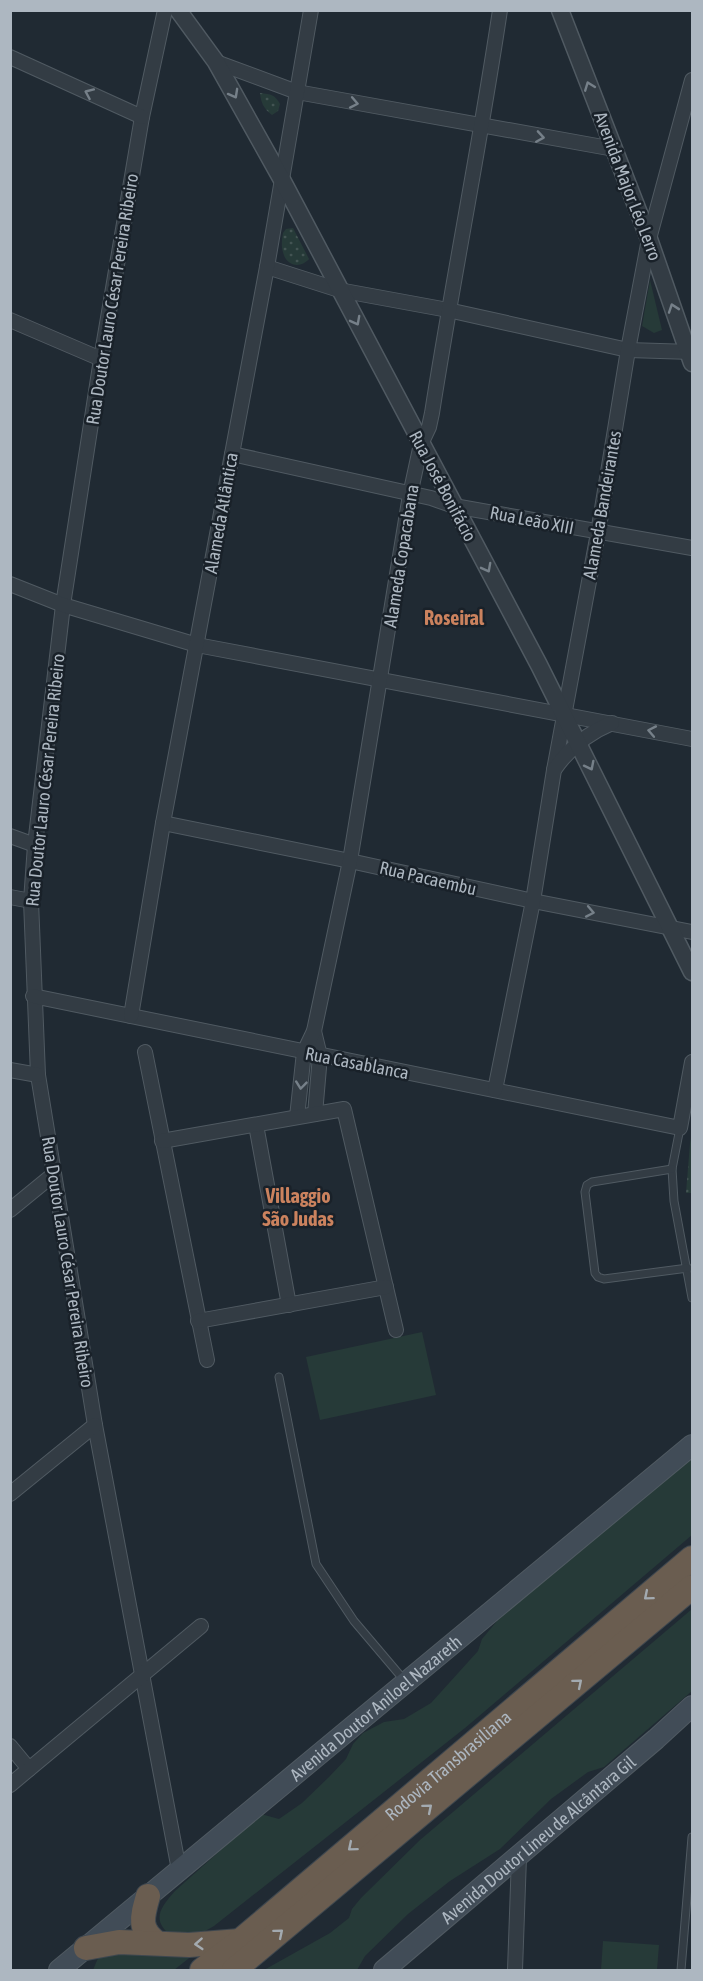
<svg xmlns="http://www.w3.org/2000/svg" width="703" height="1981" viewBox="0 0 703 1981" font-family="'Asap Condensed',sans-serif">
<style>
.green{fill:#263a38}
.park{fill:url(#park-dots)}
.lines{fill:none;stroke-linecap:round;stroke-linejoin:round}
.service-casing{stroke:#505a62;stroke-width:9}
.minor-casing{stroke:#505a62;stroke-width:16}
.tertiary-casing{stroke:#505a62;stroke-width:19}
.secondary-casing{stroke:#505a62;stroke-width:22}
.motorway-casing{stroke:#3e474f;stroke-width:26}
.service{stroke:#333c44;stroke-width:7}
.minor{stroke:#333c44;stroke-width:14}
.tertiary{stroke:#333c44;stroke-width:16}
.secondary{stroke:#414c57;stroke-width:20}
.motorway{stroke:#6a5d50;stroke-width:24}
.oneway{stroke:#768089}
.oneway2{stroke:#a3aab0}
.labels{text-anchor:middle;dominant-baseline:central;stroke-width:5;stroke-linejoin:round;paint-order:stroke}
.street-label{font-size:18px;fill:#adb7c1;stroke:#192129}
.neighbourhood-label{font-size:20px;font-weight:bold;fill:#cb825e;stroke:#192129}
</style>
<defs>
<pattern id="park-dots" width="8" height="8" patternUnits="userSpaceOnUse" patternTransform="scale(1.5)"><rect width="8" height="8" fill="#263a38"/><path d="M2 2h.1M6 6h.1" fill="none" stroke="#435453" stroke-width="1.8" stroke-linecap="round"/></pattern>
</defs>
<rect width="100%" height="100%" fill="#202a33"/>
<g class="green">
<path d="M650 280 662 330 654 333 642 326Z"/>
<path d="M422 1332 436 1395 320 1420 306 1357Z"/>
<path d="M692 1453V1535L465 1728 214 1926 200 1934 173 1937C151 1921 159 1909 175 1891L261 1814 279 1819 302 1803 329 1777 346 1759 353 1744 363 1733 384 1722 404 1719 431 1703 478 1651 482 1639 497 1621 549 1573 593 1540Z"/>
<path d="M692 1609V1691L604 1767 588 1772 551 1799 500 1849 450 1881 408 1914 365 1956 357 1970H264L330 1933 349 1918 352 1909 361 1898 420 1840Z"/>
<path d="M603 1941 659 1945 657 1970H601Z"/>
<path d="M101 1951 193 1955 174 1970H93Z"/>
</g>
<g class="park">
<path d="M260 93C271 94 275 95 280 104L278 111 272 115C264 109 261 103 260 93Z"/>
<path d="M293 228 309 259C300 269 286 266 283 252 281 246 282 239 283 233L286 229Z"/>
<path d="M692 1132V1193H686L690 1144Z"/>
</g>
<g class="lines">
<defs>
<g id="service">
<path d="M680 1128 672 1169 674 1201 692 1298"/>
<path d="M672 1169 592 1182 587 1185 585 1192 595 1273 598 1277 604 1279 688 1268"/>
<path d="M279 1377 316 1564 354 1621 404 1680"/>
<path d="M681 1970 692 1837"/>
</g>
<g id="minor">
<path d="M165 10 142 117 101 359 63 605 35 845 31 901 38 1075 95 1425 179 1870"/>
<path d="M10 57 142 117"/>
<path d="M216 62 297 92 614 149"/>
<path d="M267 267 339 290 448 310 628 350 692 352"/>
<path d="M10 320 101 359"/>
<path d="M232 454 431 498 454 506 692 548"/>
<path d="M10 584 63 605 197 645 692 739"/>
<path d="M554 770 598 533 628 350 649 239 692 80"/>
<path d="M163 823 350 861 533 901 692 932"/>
<path d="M10 836 35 845"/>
<path d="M10 897 31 901"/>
<path d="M33 996 680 1128 692 1062"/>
<path d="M131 1016 163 823 267 267 311 10"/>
<path d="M314 1031 320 1056 315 1114"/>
<path d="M145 1052 207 1360"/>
<path d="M10 1070 38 1075"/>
<path d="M495 1090 533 901 554 770C569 748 588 733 612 723"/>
<path d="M297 1117 304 1052 314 1031 350 861 410 495 421 444 429 427 432 413C453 278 480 145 500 10"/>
<path d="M256 1125 289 1305"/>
<path d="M162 1141 344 1109 396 1330"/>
<path d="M10 1210 54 1174"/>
<path d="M198 1321 386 1287"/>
<path d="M10 1494 95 1425"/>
<path d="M10 1746 29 1769"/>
<path d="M10 1785 201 1626"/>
<path d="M515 1970 519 1857"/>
</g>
<g id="tertiary">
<path d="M178 10 216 62 281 178 539 665 692 972"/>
<path d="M560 10 649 239 692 363"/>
</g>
<g id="secondary">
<path id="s1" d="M59 1970 692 1445"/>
<path id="s2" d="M384 1970 656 1739 692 1706"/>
</g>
<g id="motorway">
<path d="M148 1896C142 1917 138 1929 157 1943"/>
<path d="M86 1948 119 1942 189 1945 240 1941"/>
<path id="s3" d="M202 1970 240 1941 692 1558"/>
<path d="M234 1970 692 1587"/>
</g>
</defs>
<use href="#service" class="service-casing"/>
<use href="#minor" class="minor-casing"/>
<use href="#tertiary" class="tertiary-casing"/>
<use href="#secondary" class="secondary-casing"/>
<use href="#motorway" class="motorway-casing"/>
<use href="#service" class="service"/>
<use href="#minor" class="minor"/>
<use href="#tertiary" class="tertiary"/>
<use href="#secondary" class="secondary"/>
<use href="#motorway" class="motorway"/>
</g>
<defs><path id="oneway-chevron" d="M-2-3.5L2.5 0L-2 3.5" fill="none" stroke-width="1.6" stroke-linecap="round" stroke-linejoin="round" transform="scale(1.5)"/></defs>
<g class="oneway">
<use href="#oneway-chevron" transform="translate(589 86) rotate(-111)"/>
<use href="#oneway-chevron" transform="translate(89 93) rotate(-156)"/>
<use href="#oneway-chevron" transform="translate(234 94) rotate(61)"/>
<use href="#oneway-chevron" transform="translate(354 103) rotate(11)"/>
<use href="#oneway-chevron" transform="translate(540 137) rotate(9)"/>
<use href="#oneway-chevron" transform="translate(673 308) rotate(-109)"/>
<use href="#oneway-chevron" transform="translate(356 321) rotate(62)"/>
<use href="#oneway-chevron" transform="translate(487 568) rotate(62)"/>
<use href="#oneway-chevron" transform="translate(652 731) rotate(-169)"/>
<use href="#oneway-chevron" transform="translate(590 766) rotate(63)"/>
<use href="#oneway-chevron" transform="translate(590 912) rotate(11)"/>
<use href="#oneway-chevron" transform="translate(301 1085) rotate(96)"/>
</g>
<g class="oneway2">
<use href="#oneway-chevron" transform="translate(648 1596) rotate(140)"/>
<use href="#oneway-chevron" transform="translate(578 1683) rotate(-40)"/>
<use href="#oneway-chevron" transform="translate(428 1808) rotate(-40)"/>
<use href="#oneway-chevron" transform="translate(352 1847) rotate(140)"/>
<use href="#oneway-chevron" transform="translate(279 1933) rotate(-40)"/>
<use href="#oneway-chevron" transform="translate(199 1944) rotate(176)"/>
</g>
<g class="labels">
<g class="street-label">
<text transform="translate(628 186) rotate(69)">Avenida Major Léo Lerro</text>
<text transform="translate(112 299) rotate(-81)">Rua Doutor Lauro César Pereira Ribeiro</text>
<text transform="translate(443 486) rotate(62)">Rua José Bonifácio</text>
<text transform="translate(602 505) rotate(-80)">Alameda Bandeirantes</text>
<text transform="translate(221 513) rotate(-80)">Alameda Atlântica</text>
<text transform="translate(532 520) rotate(11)">Rua Leão XIII</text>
<text transform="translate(401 556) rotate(-81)">Alameda Copacabana</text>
<text transform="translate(45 780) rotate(-84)">Rua Doutor Lauro César Pereira Ribeiro</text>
<text transform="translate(428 878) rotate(13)">Rua Pacaembu</text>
<text transform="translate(357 1063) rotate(11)">Rua Casablanca</text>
<text transform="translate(68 1262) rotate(81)">Rua Doutor Lauro César Pereira Ribeiro</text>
<text stroke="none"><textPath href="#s1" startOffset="411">Avenida Doutor Aniloel Nazareth</textPath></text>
<text stroke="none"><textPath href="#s3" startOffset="320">Rodovia Transbrasiliana</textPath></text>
<text stroke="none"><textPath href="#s2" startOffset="202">Avenida Doutor Lineu de Alcântara Gil</textPath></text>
</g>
<g class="neighbourhood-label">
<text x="454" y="617">Roseiral</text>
<text x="298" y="1195">Villaggio<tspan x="298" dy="23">São Judas</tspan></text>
</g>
</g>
<rect width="703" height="1981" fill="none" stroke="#adb7c1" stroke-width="24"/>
</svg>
